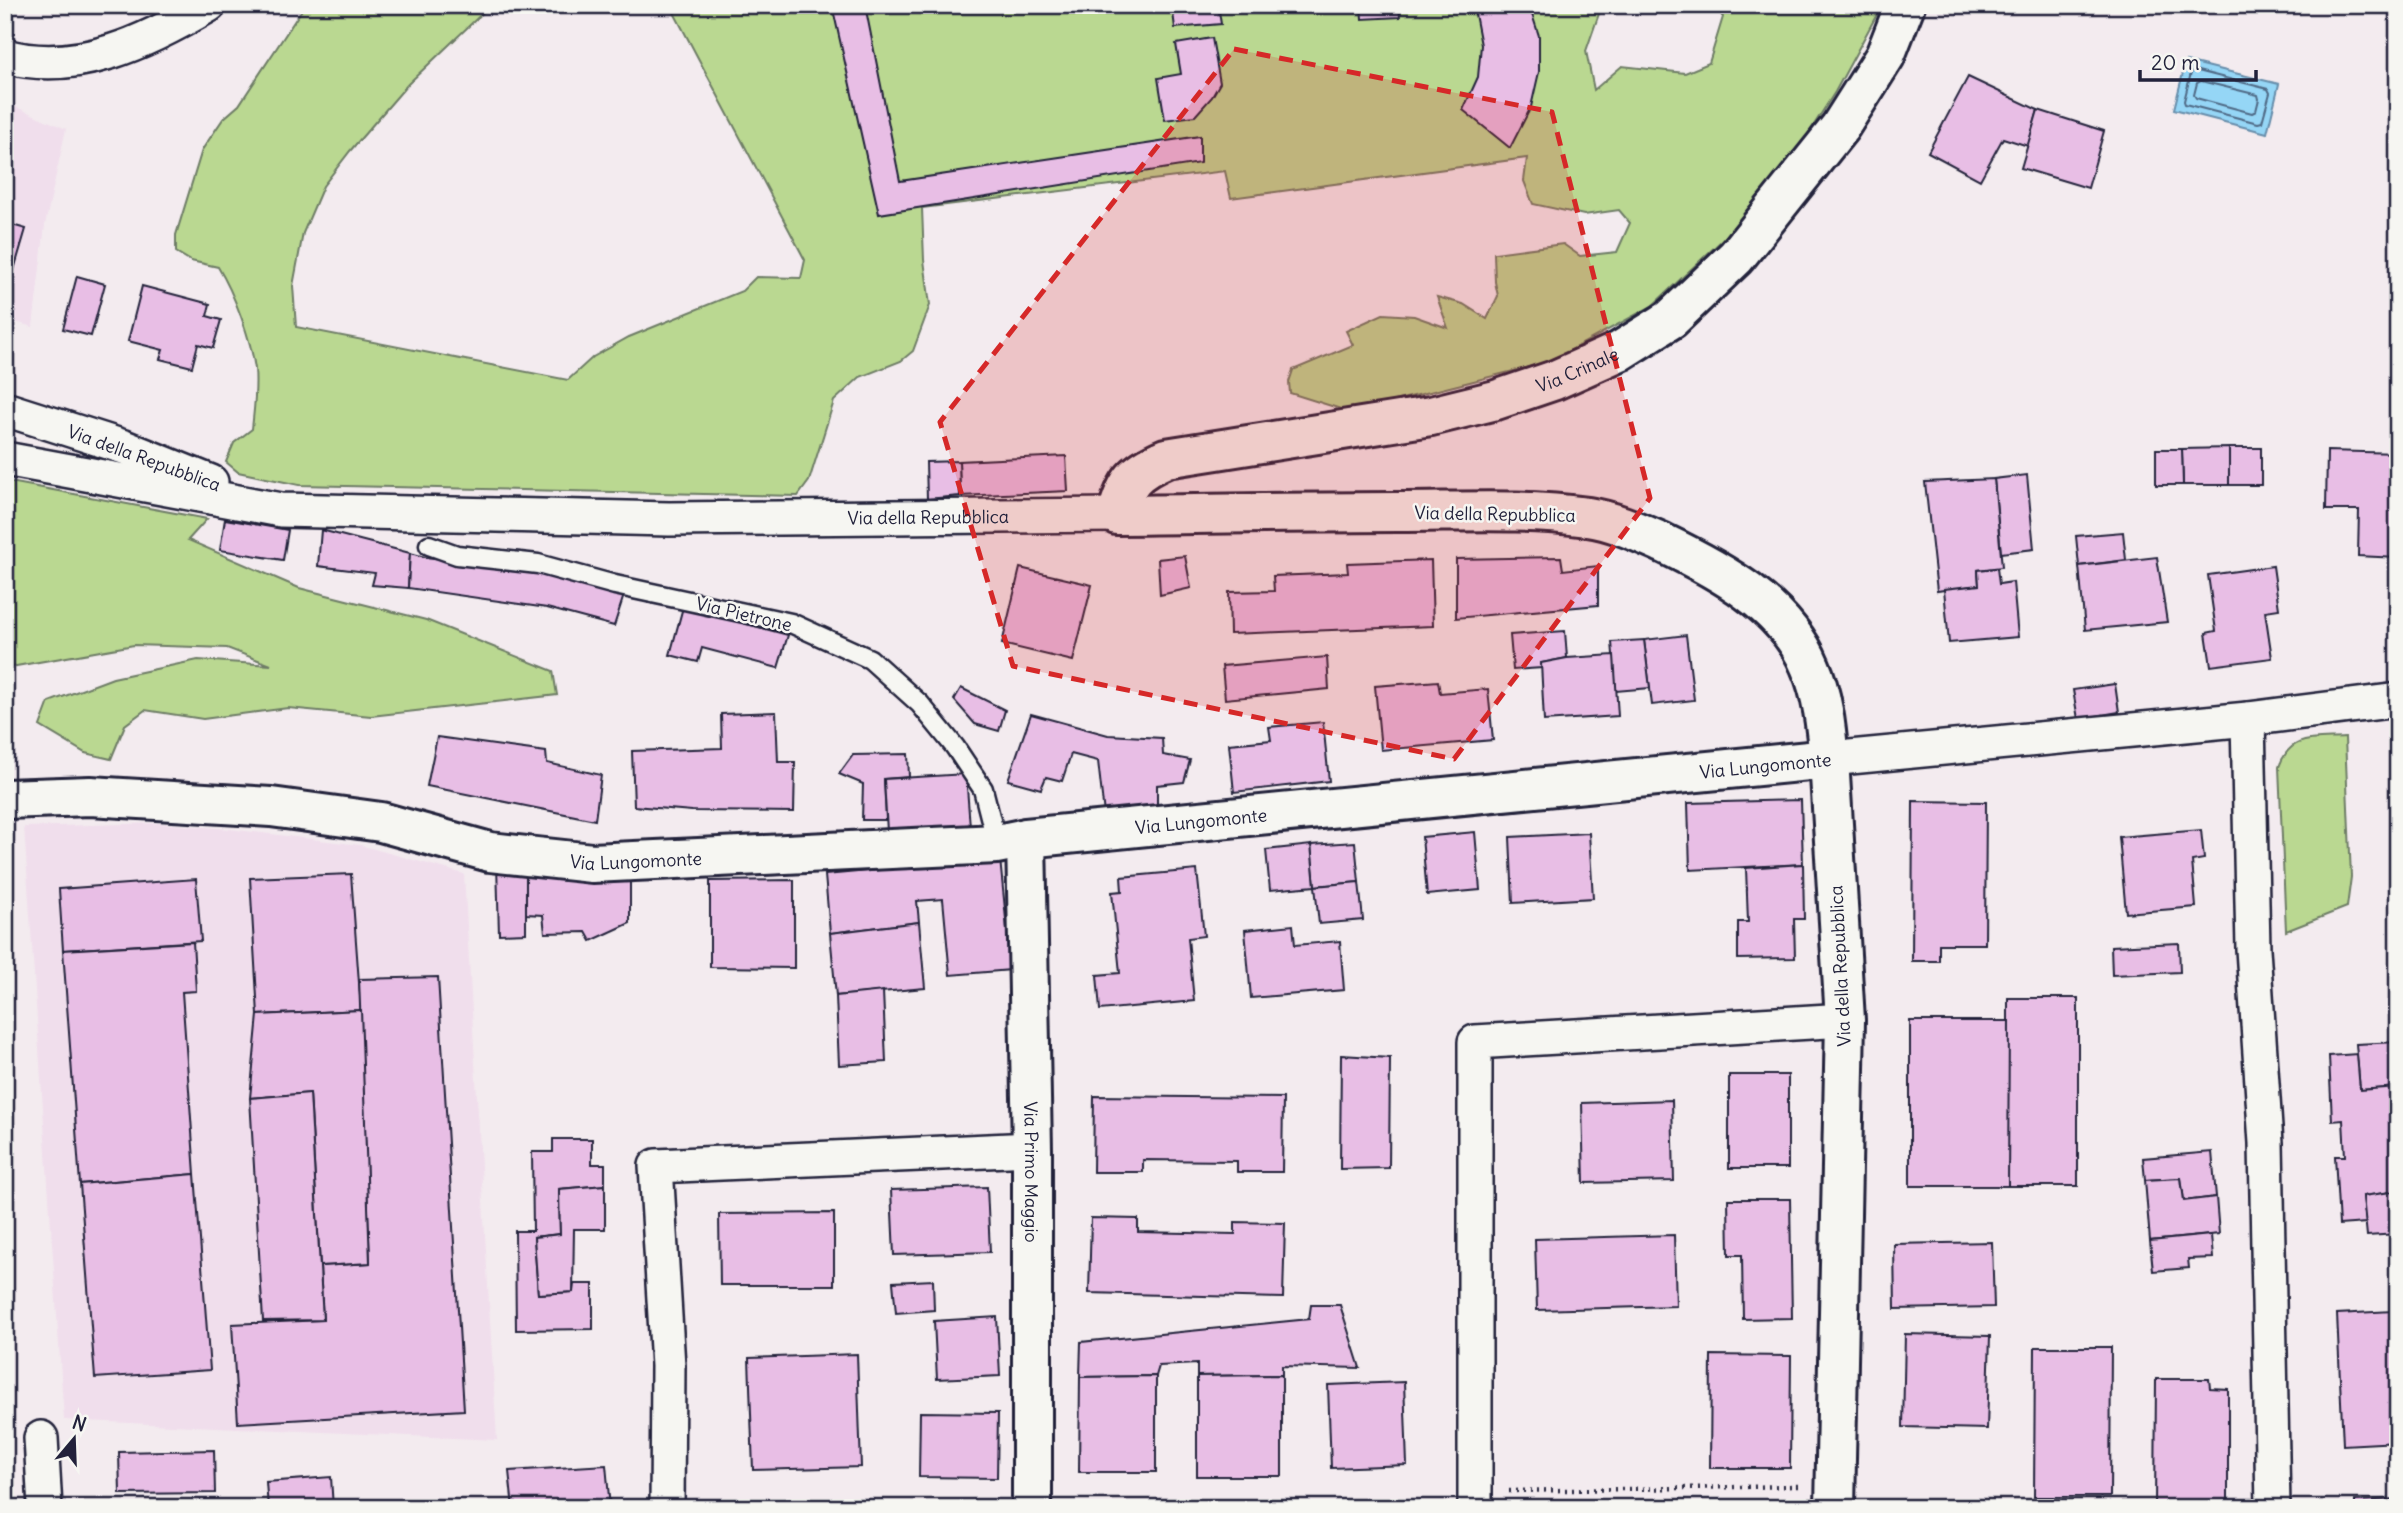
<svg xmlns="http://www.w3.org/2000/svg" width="2403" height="1513" viewBox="0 0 2403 1513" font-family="Delius,sans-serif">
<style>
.built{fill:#f0deec}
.green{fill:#bad891;stroke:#6e7d66;stroke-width:2}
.water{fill:#95d6f6;stroke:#678eab;stroke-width:2}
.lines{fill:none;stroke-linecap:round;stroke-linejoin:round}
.shore{stroke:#506a86;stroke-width:2}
.building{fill:#e8bee5;stroke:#22223b;stroke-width:2}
.service-casing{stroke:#22223b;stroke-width:23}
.minor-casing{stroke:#22223b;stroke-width:38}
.tertiary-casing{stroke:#22223b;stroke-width:44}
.path{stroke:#22223b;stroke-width:4.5;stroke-dasharray:2 5;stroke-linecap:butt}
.service{stroke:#f6f6f2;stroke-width:18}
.minor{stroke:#f6f6f2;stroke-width:33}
.tertiary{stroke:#f6f6f2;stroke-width:38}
.marked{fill:#d62828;fill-opacity:0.2;stroke:#d62828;stroke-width:5;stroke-dasharray:14 9;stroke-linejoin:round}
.labels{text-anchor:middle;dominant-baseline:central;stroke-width:5;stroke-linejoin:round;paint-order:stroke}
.street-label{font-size:18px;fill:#22223b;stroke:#f6f6f2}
</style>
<rect width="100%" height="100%" fill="#f3ebef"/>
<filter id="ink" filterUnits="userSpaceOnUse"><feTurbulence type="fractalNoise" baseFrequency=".0143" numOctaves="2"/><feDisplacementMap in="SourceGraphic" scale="14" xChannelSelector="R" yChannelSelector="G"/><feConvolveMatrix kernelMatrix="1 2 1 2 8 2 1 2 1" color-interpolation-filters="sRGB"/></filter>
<g filter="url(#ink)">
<g class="built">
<path d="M5 102 66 129 45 225 33 327 5 319Z"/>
<path d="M159 823 229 829 360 845 464 874 497 1440 64 1420 24 827Z"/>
</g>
<g class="green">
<path d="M305 5H491L408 84 350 151 323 186 303 233 293 286 296 327 568 380 593 357 629 337 742 291 756 277 801 278 805 260 670 5H1602L1586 51 1594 90 1622 66 1685 73 1709 63 1723 17 1713 5H1882L1835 92 1792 159 1736 227 1652 306 1549 362 1390 402 1344 410 1290 393 1289 382 1293 370 1353 345 1346 331 1383 314 1414 316 1448 328 1437 297 1463 304 1487 319 1498 296 1495 282 1494 253 1563 244 1580 256 1617 252 1630 223 1619 210 1584 215 1533 204 1524 181 1527 158 1231 198 1225 171 922 208 924 260 930 305 913 351 901 361 860 377 834 401 809 481 798 496 299 485 238 472 226 462 234 443 252 429C254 409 257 389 255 369 251 339 234 293 218 267L191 261 176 252V235L202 150 223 119 239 105Z"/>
<path d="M5 481 207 519 188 540 299 588 426 620 553 671 557 695 371 716 288 708 203 719 145 710 125 725 111 759 85 753 40 726 49 702 113 678 198 660 271 665 227 648 134 645 5 668Z"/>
<path d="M2345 738 2351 877 2347 907 2286 931 2279 767C2290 734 2315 740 2345 738Z"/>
</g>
<path class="water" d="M2186 61 2279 84 2267 133 2174 109Z"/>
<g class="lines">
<g class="shore">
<path d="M2194 70 2268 89 2270 93 2262 122 2258 123 2185 104 2184 101 2191 73Z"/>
<path d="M2201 81 2258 95 2259 99 2256 111 2252 113 2196 98 2194 95 2197 83Z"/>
</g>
</g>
<g class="building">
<path d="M832 5H865L900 181 1200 136V163L879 214Z"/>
<path d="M1172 5H1202V8L1218 5 1221 24 1175 28Z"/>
<path d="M1361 5H1399L1400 17 1362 19Z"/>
<path d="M1469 5H1529L1539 36V72L1531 107 1510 148 1463 110 1478 77 1481 45 1475 14Z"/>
<path d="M1212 38 1220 83 1212 97 1195 116 1165 120 1158 78 1181 74 1176 44Z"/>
<path d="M1968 77 2038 110 2028 146 2003 138 1980 180 1928 152Z"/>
<path d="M2038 110 2104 131 2088 188 2021 168Z"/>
<path d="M5 223 26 229 6 297 5 296Z"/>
<path d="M77 276 105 284 91 336 63 329Z"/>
<path d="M142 286 210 304 207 316 221 320 213 348 198 344 192 367 160 359 163 350 128 341Z"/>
<rect x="2229" y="448" width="32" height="37"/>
<path d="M2229 448V485H2183L2182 449Z"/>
<path d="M2156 449H2182L2183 485H2156Z"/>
<path d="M2327 451 2398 453V558L2358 556 2359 510H2326Z"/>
<path d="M1066 456 1068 491 960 496 959 461Z"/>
<path d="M959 461 960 496 927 499 926 462Z"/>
<path d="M2027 475 2034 549 2001 553 1994 479Z"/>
<path d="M1994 479 2002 567 1978 570 1979 585 1937 591 1925 482Z"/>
<path d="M225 519 288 530 283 560 220 550Z"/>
<path d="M321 530 410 553 408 588 372 585 375 573 318 566Z"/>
<path d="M2123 532 2126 560 2079 566 2076 536Z"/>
<path d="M410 553 425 557 537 570 625 592 614 626 547 608 408 588Z"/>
<path d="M1185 556 1191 588 1160 595 1158 559Z"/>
<path d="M1561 557 1563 570 1598 566V605L1456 618V559Z"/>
<path d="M2157 557 2167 622 2085 630 2079 566Z"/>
<path d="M1431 560 1433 626 1230 634 1229 592 1274 591 1273 576 1348 573 1347 563Z"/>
<path d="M2273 566 2279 609 2265 611 2272 658 2211 666 2206 633 2216 631 2208 575Z"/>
<path d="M1020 568 1092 585 1073 661 1002 644Z"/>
<path d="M1997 568 1999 584 2013 582 2018 637 1949 643 1944 589 1979 585 1978 570Z"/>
<path d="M683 607 788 635 778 668 702 648 698 662 670 655Z"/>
<path d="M1565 631 1567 658 1541 663 1542 668 1513 670 1510 635Z"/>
<path d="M1686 635 1694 700 1652 705 1644 640Z"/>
<path d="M1644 640 1650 688 1616 691 1612 642Z"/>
<path d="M1614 655 1618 716 1544 721 1541 663 1567 658Z"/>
<path d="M1327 657 1329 689 1225 699 1222 666Z"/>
<path d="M1438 681 1440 693 1488 689 1493 740 1381 750 1375 686Z"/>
<path d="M2115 684 2119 712 2078 719 2073 690Z"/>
<path d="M961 688 1005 710 999 731 975 724 954 700Z"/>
<path d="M776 712 778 762H795L794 812 692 811 634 806 632 751 722 748 721 714Z"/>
<path d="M1031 714 1108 735 1162 738 1163 755 1190 760 1184 782 1157 785V808L1104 814 1098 761 1071 754 1062 781 1046 777 1041 789 1008 780Z"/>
<path d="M1323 722 1329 781 1234 792 1229 744 1271 740 1269 727Z"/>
<path d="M437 737 546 752 547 763 601 775 595 820 427 786Z"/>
<path d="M908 754 909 777 884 779 886 820H862L863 784 839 774 853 755Z"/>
<path d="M966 774 970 827 887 832 884 779Z"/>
<path d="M1801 800 1803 864 1690 870 1688 803Z"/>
<path d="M1913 801 1986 802 1985 944H1939V961H1912Z"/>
<path d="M2201 830 2204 859 2192 861 2196 907 2126 913 2119 837Z"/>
<path d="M1475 832 1480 890 1427 895 1422 837Z"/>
<path d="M1589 833 1593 898 1513 903 1510 837Z"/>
<path d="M1355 842 1359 882 1315 886 1311 845Z"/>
<path d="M1311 845 1315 886 1270 890 1266 850Z"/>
<path d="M1000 859 1011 970 950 975 943 899 917 901 919 922 830 933 825 875Z"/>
<path d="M497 864 526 873V933L499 934Z"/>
<path d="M1803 864 1804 919H1794L1795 958 1738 959V922H1748L1746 868Z"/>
<path d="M1197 870 1204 936 1188 938 1194 1001 1100 1010 1097 975 1120 973 1112 892 1122 891 1121 877Z"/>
<path d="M526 873 630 881V923L591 941 586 932 545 933 543 915 526 914Z"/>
<path d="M351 874 361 1010 258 1015 250 878Z"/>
<path d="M196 879 201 941 63 950 59 889Z"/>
<path d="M794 880V968L710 967V881Z"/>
<path d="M1359 882 1363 920 1319 924 1315 886Z"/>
<path d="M919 922 925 988 836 996 830 933Z"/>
<path d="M1293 925 1295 945 1340 941 1344 990 1251 998 1245 930Z"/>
<path d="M193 942 196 991 182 992 195 1174 80 1184 63 950Z"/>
<path d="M2179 943 2180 972 2112 975 2111 946Z"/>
<path d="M438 977 464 1410 238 1423 232 1324 323 1320 320 1266 370 1263 359 979Z"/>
<path d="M883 991 886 1062 839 1065 836 996Z"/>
<rect x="2008" y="998" width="70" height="188"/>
<path d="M361 1010 370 1263 320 1266 310 1093 250 1098 258 1015Z"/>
<path d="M1910 1021H2009L2008 1186H1910Z"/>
<path d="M2398 1042V1087L2360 1090 2356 1044Z"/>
<path d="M2357 1054 2360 1090 2398 1087V1191L2363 1196 2366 1223 2339 1225 2335 1156H2345L2343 1120 2332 1121 2329 1056Z"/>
<path d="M1341 1055 1390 1058 1389 1168 1340 1169Z"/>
<rect x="1729" y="1075" width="59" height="93"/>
<path d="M310 1093 323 1320 263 1321 250 1098Z"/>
<path d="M1094 1096 1283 1098 1282 1172H1237V1161L1143 1160V1172H1093Z"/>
<path d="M1672 1100 1674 1181 1584 1183 1582 1103Z"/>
<path d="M553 1139H592V1164H605V1185L559 1189 560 1234 534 1237 538 1294 573 1292 574 1284H593V1329L516 1330 515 1231H533L532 1152H553Z"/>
<path d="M2212 1152 2216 1197 2184 1201 2181 1178 2145 1180 2143 1158Z"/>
<path d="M195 1174 210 1370 95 1378 80 1184Z"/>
<path d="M2181 1178 2184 1201 2216 1197 2219 1234 2150 1241 2145 1180Z"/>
<path d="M605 1185V1229H574L573 1292 538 1294 534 1237 560 1234 559 1189Z"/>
<path d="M987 1187 990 1252 894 1255 891 1190Z"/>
<path d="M2398 1191V1234L2367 1236 2363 1196Z"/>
<path d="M1728 1199H1790L1792 1318 1743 1319 1742 1255H1729Z"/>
<path d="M834 1213V1285H720L719 1214Z"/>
<path d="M1091 1218 1138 1219V1232L1235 1234V1222L1285 1223 1283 1298 1089 1293Z"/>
<path d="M1674 1235 1676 1306 1537 1310 1535 1239Z"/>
<path d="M2211 1235 2213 1258 2188 1259 2189 1268 2153 1271 2150 1241Z"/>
<path d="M1992 1242 1994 1307 1895 1309 1894 1244Z"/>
<path d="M933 1280 934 1310 896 1313 893 1282Z"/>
<path d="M1311 1305H1340L1360 1368 1282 1366V1375L1197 1376V1364L1159 1366 1156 1376 1080 1377 1081 1342 1309 1319Z"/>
<path d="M2393 1311 2398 1386V1442L2343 1445 2337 1314Z"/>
<path d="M997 1317 1000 1376 937 1379 934 1321Z"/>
<path d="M1905 1334 1990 1336 1987 1429 1903 1427Z"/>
<path d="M2035 1347H2111L2110 1497H2034Z"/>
<path d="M857 1354 861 1467 753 1470 749 1358Z"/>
<path d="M1711 1355 1791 1356 1790 1468H1710Z"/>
<path d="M1282 1375V1476H1197V1376Z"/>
<path d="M1156 1376V1472H1079L1080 1377Z"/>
<path d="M2156 1379H2209L2210 1388 2228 1389V1508H2155Z"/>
<path d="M1404 1382 1407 1465 1331 1468 1328 1385Z"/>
<path d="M920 1412 998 1413 997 1478 919 1477Z"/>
<path d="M214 1450 215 1493 120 1494 119 1452Z"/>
<path d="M606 1465 610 1508H513L509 1471Z"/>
<path d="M331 1477 333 1508H268L266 1482Z"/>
<path d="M2398 1499V1508H2355V1501Z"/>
</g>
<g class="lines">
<defs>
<path id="service" d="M429 545 457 555 538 564 615 585 791 623 870 659 920 704 955 747 983 789 997 844"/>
<g id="minor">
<path d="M5 56C78 76 148 41 209 5"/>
<path d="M5 409 124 447 211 482"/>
<path id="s1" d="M5 459 281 510 669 519 1117 515"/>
<path d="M2248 719 2253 949 2266 1143 2273 1508"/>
<path d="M1829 759 2248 719 2398 700"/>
<path d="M41 1438 45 1508"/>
<path d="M667 1508 668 1366 656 1166 1032 1149"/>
<path d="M1475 1508V1042L1845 1020"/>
</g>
<g id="tertiary">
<path id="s2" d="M5 799 90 796 271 807 381 822 490 852 592 863 997 844 1026 838 1829 759"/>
<path id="s3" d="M1026 838 1032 1149V1508"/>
<path id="s4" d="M1835 1508 1845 1020 1829 759C1826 728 1823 695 1810 666 1785 605 1719 570 1663 543 1638 532 1615 521 1588 517 1526 508 1461 512 1398 512 1304 512 1210 514 1117 515 1126 481 1134 472 1166 458L1431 416 1496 400 1555 380 1620 351 1671 319 1736 257 1840 127 1885 56 1905 5"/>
</g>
</defs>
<use href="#service" class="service-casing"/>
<use href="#minor" class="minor-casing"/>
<use href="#tertiary" class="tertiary-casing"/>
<path class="path" d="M1509 1491 1798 1486"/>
<use href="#service" class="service"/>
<use href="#minor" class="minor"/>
<use href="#tertiary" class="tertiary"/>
</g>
</g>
<path class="marked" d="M1234 49 1552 112 1650 498 1454 759 1013 666 940 422Z"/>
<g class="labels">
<g class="street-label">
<text stroke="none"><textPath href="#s4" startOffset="2093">Via Crinale</textPath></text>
<text transform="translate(144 458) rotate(20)">Via della Repubblica</text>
<text transform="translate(1495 514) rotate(1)">Via della Repubblica</text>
<text stroke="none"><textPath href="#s1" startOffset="928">Via della Repubblica</textPath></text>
<text transform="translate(744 614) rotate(13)">Via Pietrone</text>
<text stroke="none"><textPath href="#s2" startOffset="1771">Via Lungomonte</textPath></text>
<text stroke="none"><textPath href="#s2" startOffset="1204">Via Lungomonte</textPath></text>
<text stroke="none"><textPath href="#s2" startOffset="637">Via Lungomonte</textPath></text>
<text transform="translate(1840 966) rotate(-93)">Via della Repubblica</text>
<text stroke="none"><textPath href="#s3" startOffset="334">Via Primo Maggio</textPath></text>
</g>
</g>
<rect width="2403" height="1513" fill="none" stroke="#f6f6f2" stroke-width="28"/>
<rect x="14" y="14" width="2375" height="1485" fill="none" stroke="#22223b" stroke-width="2.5" filter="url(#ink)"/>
<g transform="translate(74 1439) rotate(19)" stroke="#f6f6f2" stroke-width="5" paint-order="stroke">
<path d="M0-5L12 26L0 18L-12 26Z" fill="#22223b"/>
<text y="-10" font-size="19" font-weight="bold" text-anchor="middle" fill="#22223b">N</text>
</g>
<path d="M2140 70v10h116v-10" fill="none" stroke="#22223b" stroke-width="3.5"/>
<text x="2151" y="70" font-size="21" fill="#22223b" stroke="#f6f6f2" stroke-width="5" paint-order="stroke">20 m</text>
</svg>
